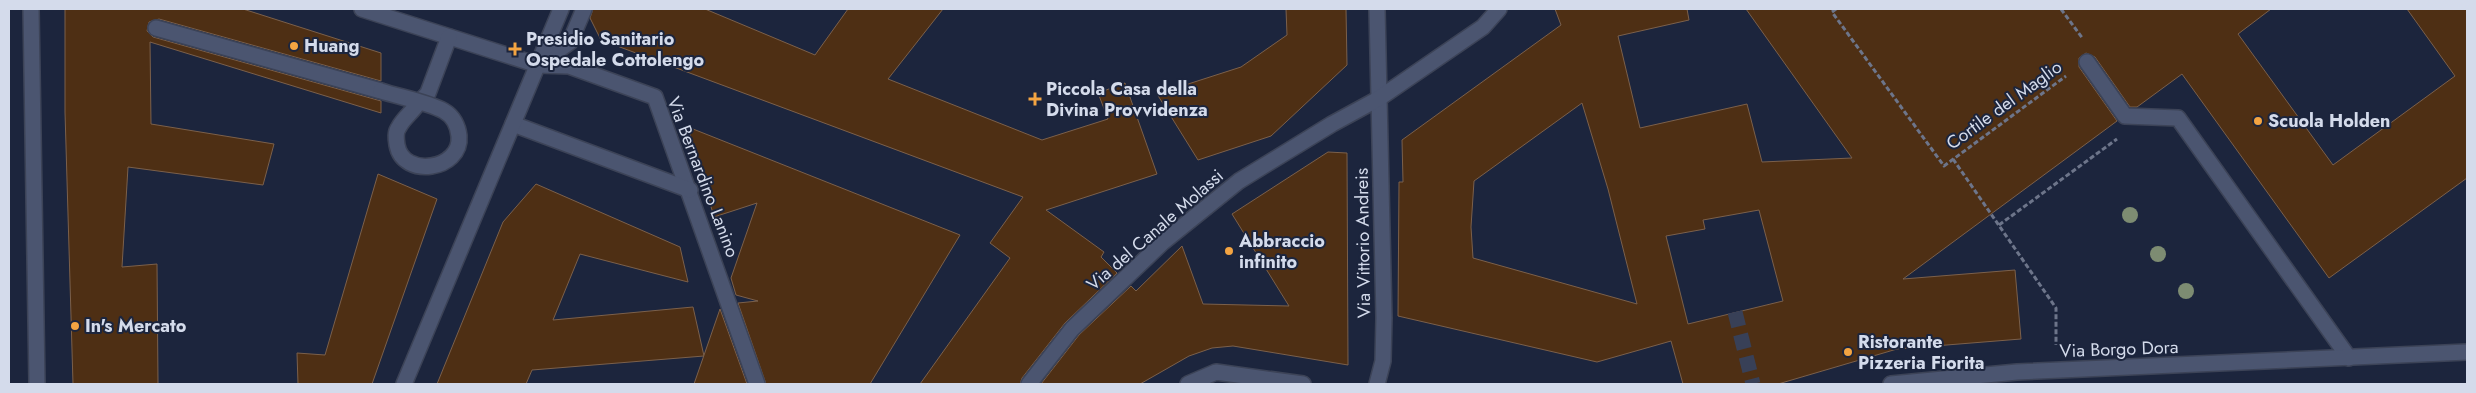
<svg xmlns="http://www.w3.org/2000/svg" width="2476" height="393" viewBox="0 0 2476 393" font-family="Jost,sans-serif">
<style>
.building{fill:#4e2f14;stroke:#7b604b;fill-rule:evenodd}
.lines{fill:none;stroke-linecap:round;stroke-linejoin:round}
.minor-tunnel{stroke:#384057;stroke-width:15;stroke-dasharray:15 8;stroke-linecap:butt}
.minor-casing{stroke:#3c4357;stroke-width:18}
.path{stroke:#6d758a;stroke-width:3;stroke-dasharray:5 2.5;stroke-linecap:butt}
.minor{stroke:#4b5570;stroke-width:15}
.minor-bridge-casing{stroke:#3c4357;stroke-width:18;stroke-linecap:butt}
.minor-bridge{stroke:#4b5570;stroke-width:15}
.tree{fill:#7d8c72}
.poi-dot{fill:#f3a442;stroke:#1c253d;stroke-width:2}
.labels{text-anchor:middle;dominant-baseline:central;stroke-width:4;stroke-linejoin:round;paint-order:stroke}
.poi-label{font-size:18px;font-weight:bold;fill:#d4dbeb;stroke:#1c253d;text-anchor:start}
.street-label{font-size:18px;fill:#d4dbeb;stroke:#1c253d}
</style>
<rect width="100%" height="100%" fill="#1c253d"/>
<g class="building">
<path d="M65 9H243L381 53V81L159 19 149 22 147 31 153 37 381 101V113L150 42 151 124 274 144 263 185 128 167 122 267 157 264 158 384H73L65 112Z"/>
<path d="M593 9H705L815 55 848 9H943L888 79 1042 140 1108 119 1098 93 1125 83 1157 174 1046 210 1104 252 1101 257 1117 273 1065 323 1022 378 1020 384H920L1010 258 990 243 1023 197 601 40 590 18Z"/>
<path d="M1286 9H1346L1347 65 1271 136 1198 160 1157 94 1241 67 1287 35Z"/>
<path d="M1555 9H1687L1689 20 1618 36 1640 128 1747 104 1762 162 1852 158 1746 9H2271L2238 34 2333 165 2455 76 2407 9H2467V178L2329 278 2182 74 2137 107H2130L2095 57 2086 53 2079 58V67L2117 121 1903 279 2015 270 2021 339 1897 349 1778 384H1683L1671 341 1597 362 1398 316 1399 182H1403L1402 140 1561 25ZM1582 103 1608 189 1637 304 1473 258 1471 227 1474 181ZM1759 210 1783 301 1688 324 1666 236 1705 229 1703 220Z"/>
<path d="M688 127 960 235 870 384H766L738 303 758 301 736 295 731 278 757 203 714 217Z"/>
<path d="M1328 152 1347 153 1348 365 1233 346 1212 348 1189 356 1140 384H1041L1079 335 1131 286 1136 291 1182 246 1203 304 1289 306 1232 214Z"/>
<path d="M378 174 437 199 372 384H298L297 353 325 355Z"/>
<path d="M536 184 680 247 688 282 580 254 553 320 693 307 704 356 532 370 526 384H437L503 222Z"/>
<path d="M720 309 747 384H694Z"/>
</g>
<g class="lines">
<path class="minor-tunnel" d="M1735 312 1753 384"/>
<defs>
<g id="minor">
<path d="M31 9 37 384"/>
<path d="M362 9 538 65 569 66 655 97 757 384"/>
<path d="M1377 9 1384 318 1383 361 1377 384"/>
<path d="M156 28 381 91"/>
<path d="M2087 62 2125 116 2178 118 2349 358"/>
<path d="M538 65 570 42 584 9"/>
<path d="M416 106 428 93 449 37"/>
<path d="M513 124 690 190"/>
<path d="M404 384 561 9"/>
<path d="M1029 384 1072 329 1162 243 1239 181 1332 124 1378 99 1483 27 1499 9"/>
<path d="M1188 384 1216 372 1303 384"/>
<path d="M1891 384 2017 372 2467 352"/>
</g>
</defs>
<use href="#minor" class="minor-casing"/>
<g class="path">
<path d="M1836 9 1832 12 1944 166 2066 76"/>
<path d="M2061 9 2083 39"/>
<path d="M1953 159 2056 308V345"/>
<path d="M1999 225 2117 139"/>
</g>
<use href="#minor" class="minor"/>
<defs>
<path id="minor-bridge" d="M381 91C399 97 428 102 444 111 453 116 458 126 459 136 462 170 403 179 397 145 396 139 395 132 399 127 403 119 411 113 416 106"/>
</defs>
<use href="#minor-bridge" class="minor-bridge-casing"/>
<use href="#minor-bridge" class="minor-bridge"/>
</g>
<g class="tree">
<circle cx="2130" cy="215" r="8"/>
<circle cx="2158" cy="254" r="8"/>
<circle cx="2186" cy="291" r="8"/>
</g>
<g class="poi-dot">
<circle cx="294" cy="46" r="5"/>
<path d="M512.5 41.5h5v5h5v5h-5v5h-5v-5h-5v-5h5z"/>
<path d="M1032.5 91.5h5v5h5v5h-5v5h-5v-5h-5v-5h5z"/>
<circle cx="2258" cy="121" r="5"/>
<circle cx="1229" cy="251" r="5"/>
<circle cx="75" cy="326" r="5"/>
<circle cx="1848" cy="352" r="5"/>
</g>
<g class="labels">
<g class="poi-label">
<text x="526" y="39">Presidio Sanitario<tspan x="526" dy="21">Ospedale Cottolengo</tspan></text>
<text x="304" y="46">Huang</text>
<text x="1046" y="89">Piccola Casa della<tspan x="1046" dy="21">Divina Provvidenza</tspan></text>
<text x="2268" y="121">Scuola Holden</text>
<text x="1239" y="241">Abbraccio<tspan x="1239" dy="21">infinito</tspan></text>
<text x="85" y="326">In's Mercato</text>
<text x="1858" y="342">Ristorante<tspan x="1858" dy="21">Pizzeria Fiorita</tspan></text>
</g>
<g class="street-label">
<text transform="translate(2004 105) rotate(-36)">Cortile del Maglio</text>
<text transform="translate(703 177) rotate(69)">Via Bernardino Lanino</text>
<text transform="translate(1155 230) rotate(-41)">Via del Canale Molassi</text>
<text transform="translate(1363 243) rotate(-91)">Via Vittorio Andreis</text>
<text transform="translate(2119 349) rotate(-2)">Via Borgo Dora</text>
</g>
</g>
<rect width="2476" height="393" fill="none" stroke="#d4dbeb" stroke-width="20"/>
</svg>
